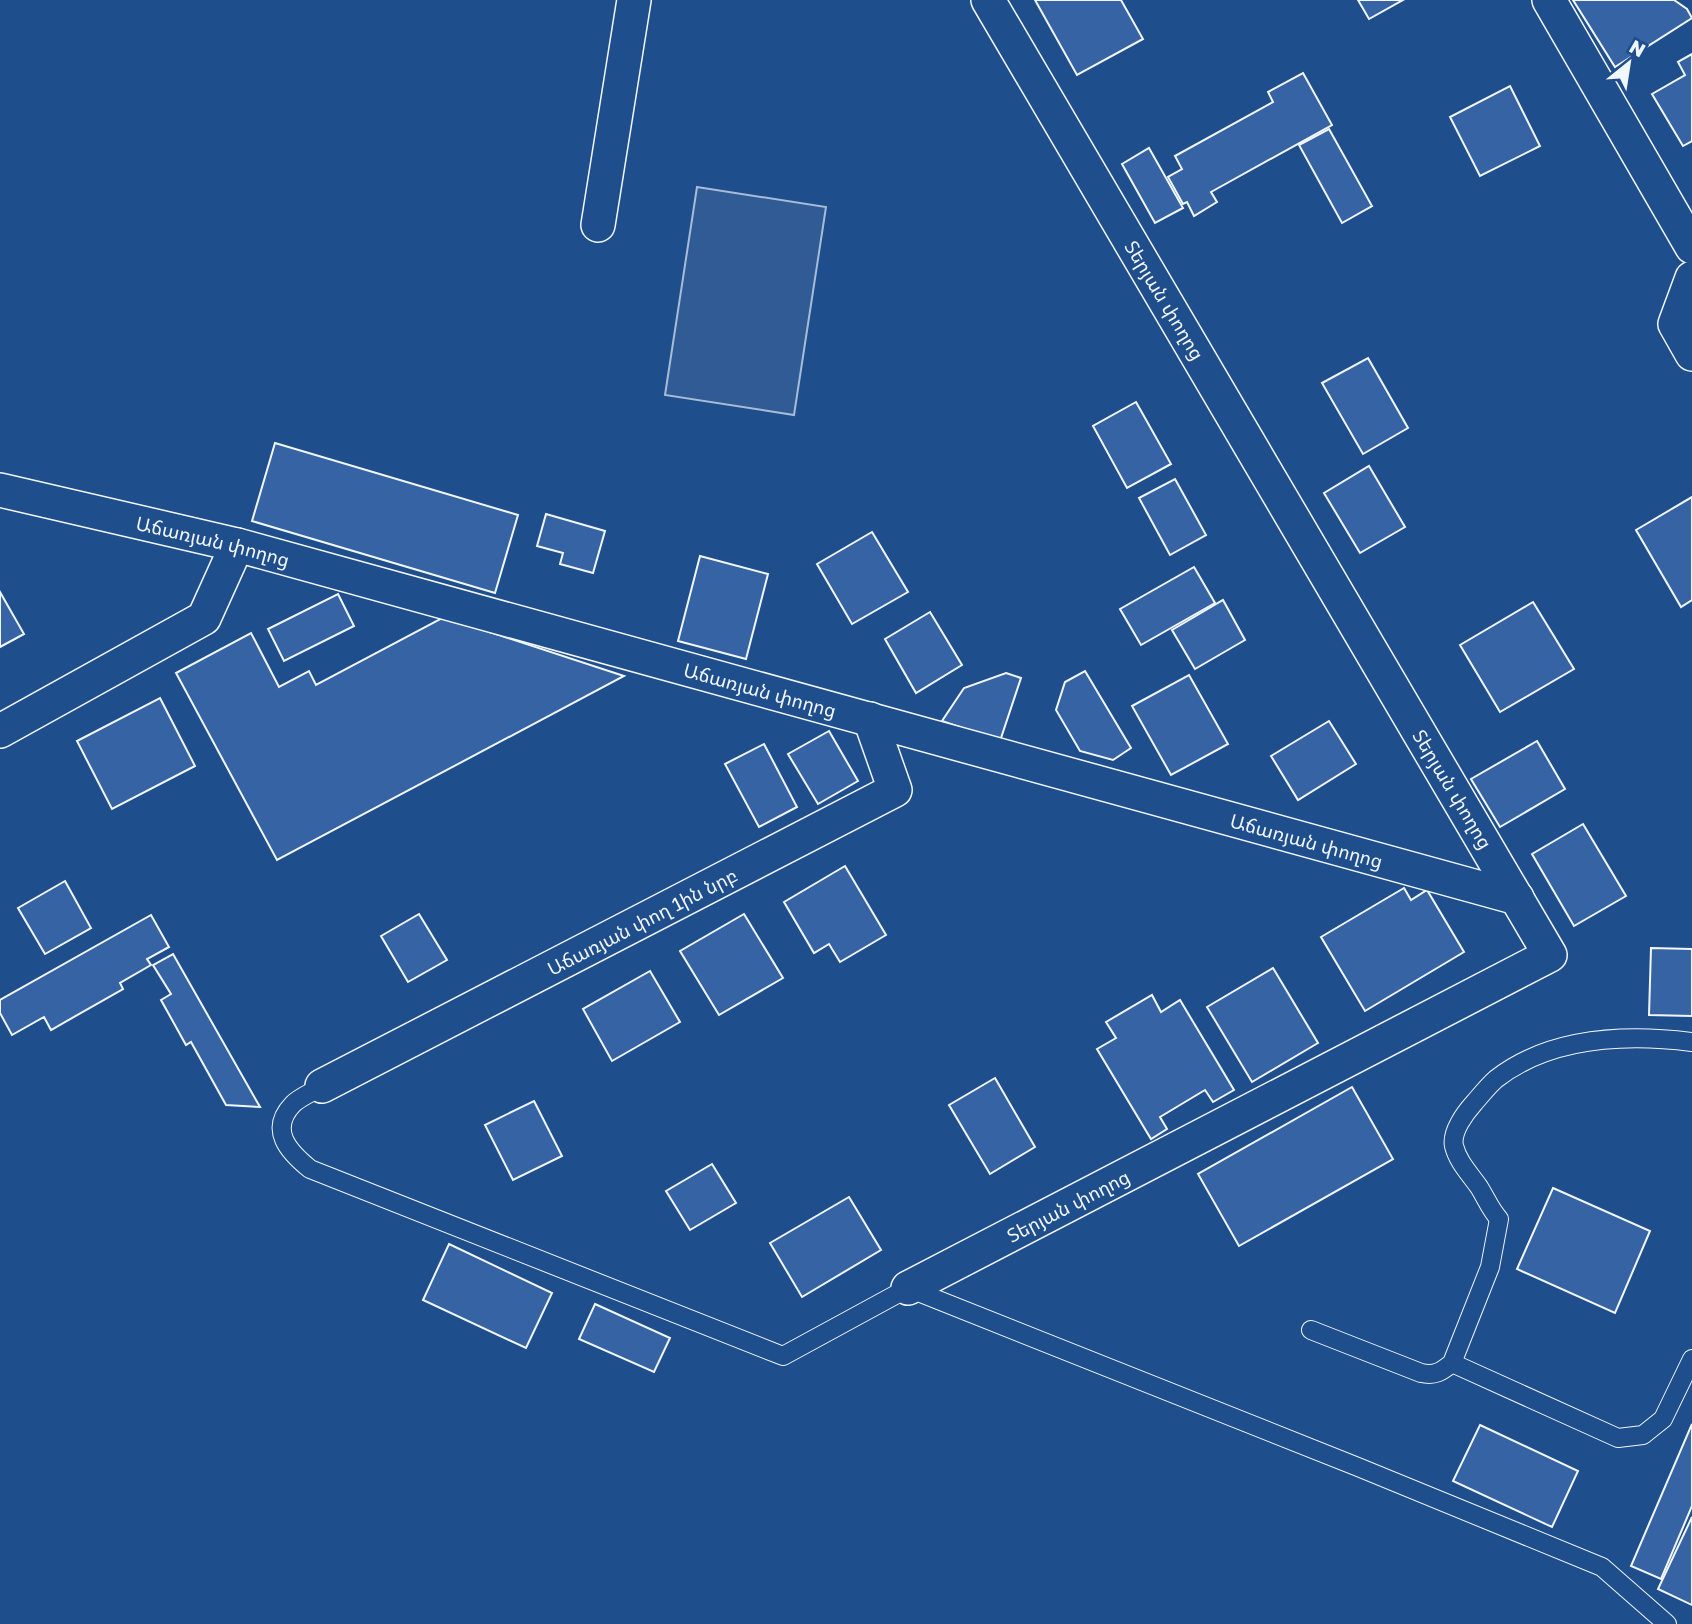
<svg xmlns="http://www.w3.org/2000/svg" width="1692" height="1624" viewBox="0 0 1692 1624" font-family="'Golos Text','Noto Sans Armenian',sans-serif">
<style>
.built{fill:#305b95;stroke:#a8bbd7;stroke-width:2}
.building{fill:#3563a3;stroke:#f2f6ff;stroke-width:2}
.lines{fill:none;stroke-linecap:round;stroke-linejoin:round}
.service-casing{stroke:#f2f6ff;stroke-width:20}
.minor-casing{stroke:#f2f6ff;stroke-width:36}
.service{stroke:#1f4e8c;stroke-width:18}
.minor{stroke:#1f4e8c;stroke-width:33}
.labels{text-anchor:middle;dominant-baseline:central;stroke-width:5;stroke-linejoin:round;paint-order:stroke}
.street-label{font-size:19px;fill:#f2f6ff;stroke:#1f4e8c}
</style>
<rect width="100%" height="100%" fill="#1f4e8c"/>
<path class="built" d="M697 187 826 207 794 415 665 395Z"/>
<g class="building">
<path d="M1035 0H1121L1143 39 1077 75Z"/>
<path d="M1358 0H1403L1369 19Z"/>
<path d="M1573 0H1674L1687 9 1692 18 1615 67Z"/>
<path d="M1692 54V141L1683 146 1652 94 1685 75 1678 62Z"/>
<path d="M1303 73 1332 125 1211 192 1217 202 1194 216 1187 202 1183 204 1168 177 1182 169 1175 156 1273 102 1268 92Z"/>
<path d="M1510 86 1540 146 1480 176 1450 117Z"/>
<path d="M1329 129 1372 206 1342 223 1299 145Z"/>
<path d="M1149 148 1183 208 1155 223 1122 164Z"/>
<path d="M1368 358 1408 428 1363 454 1322 383Z"/>
<path d="M1136 402 1171 464 1127 488 1093 426Z"/>
<path d="M275 443 518 515 495 593 252 521Z"/>
<path d="M1369 466 1405 527 1360 553 1324 493Z"/>
<path d="M1175 479 1206 535 1170 555 1139 498Z"/>
<path d="M1692 497V600L1681 607 1636 530Z"/>
<path d="M546 514 605 531 593 573 560 564 563 553 537 546Z"/>
<path d="M872 532 908 592 852 624 817 564Z"/>
<path d="M700 556 768 574 746 659 678 641Z"/>
<path d="M1194 567 1215 603 1141 645 1120 609Z"/>
<path d="M0 592 24 634 0 647Z"/>
<path d="M338 594 354 626 284 661 268 629Z"/>
<path d="M1223 600 1245 640 1195 669 1172 630Z"/>
<path d="M1533 602 1574 669 1500 712 1460 645Z"/>
<path d="M930 612 962 665 916 693 885 639Z"/>
<path d="M444 617 624 676 277 860 176 673 251 633 279 687 309 671 316 685Z"/>
<path d="M1085 671 1131 748 1113 760 1080 751 1056 710 1065 682Z"/>
<path d="M1006 673 1021 678 1000 741 942 721 964 688Z"/>
<path d="M1189 675 1228 744 1171 775 1132 706Z"/>
<path d="M160 698 195 766 112 809 77 741Z"/>
<path d="M1329 721 1356 764 1298 800 1271 756Z"/>
<path d="M829 731 858 781 818 804 788 754Z"/>
<path d="M1537 741 1565 789 1500 827 1471 779Z"/>
<path d="M764 744 797 807 759 827 725 764Z"/>
<path d="M1583 824 1626 896 1574 926 1532 854Z"/>
<path d="M845 866 886 935 840 962 829 944 814 953 784 902Z"/>
<path d="M65 881 91 928 45 954 18 908Z"/>
<path d="M1404 888 1411 900 1427 890 1464 952 1365 1011 1321 937Z"/>
<path d="M419 914 447 960 408 982 381 936Z"/>
<path d="M744 914 783 978 719 1015 680 951Z"/>
<path d="M151 915 169 947 147 959 151 965 120 983 123 989 51 1030 44 1017 12 1035 0 1013V1000Z"/>
<path d="M1651 948 1692 949V1016L1649 1015Z"/>
<path d="M173 954 260 1107 226 1105 191 1042 186 1045 161 1000 171 994 153 965Z"/>
<path d="M1273 968 1318 1043 1252 1082 1207 1007Z"/>
<path d="M650 971 680 1022 612 1061 583 1009Z"/>
<path d="M1152 995 1161 1012 1180 1000 1234 1090 1213 1102 1205 1090 1160 1117 1167 1129 1151 1139 1097 1049 1116 1038 1106 1022Z"/>
<path d="M995 1078 1035 1147 990 1174 949 1105Z"/>
<path d="M1352 1087 1393 1159 1239 1246 1198 1174Z"/>
<path d="M534 1101 562 1156 513 1180 485 1125Z"/>
<path d="M712 1164 736 1203 690 1230 666 1191Z"/>
<path d="M1553 1188 1650 1231 1615 1313 1517 1269Z"/>
<path d="M849 1197 881 1250 802 1297 770 1243Z"/>
<path d="M449 1244 552 1293 526 1348 423 1300Z"/>
<path d="M595 1304 670 1338 654 1372 579 1339Z"/>
<path d="M1692 1424V1506L1661 1579 1631 1566Z"/>
<path d="M1480 1425 1578 1471 1552 1527 1453 1481Z"/>
<path d="M1692 1517V1605L1658 1589Z"/>
</g>
<g class="lines">
<defs>
<g id="service">
<path d="M322 1086C313 1092 300 1097 293 1104 268 1130 289 1152 310 1169L783 1356 908 1288 1358 1467 1602 1567 1667 1624"/>
<path d="M1311 1330 1421 1373C1435 1376 1441 1372 1452 1363L1490 1267 1499 1219C1490 1209 1486 1198 1479 1187 1470 1174 1458 1162 1454 1146 1451 1132 1465 1113 1474 1103 1481 1095 1488 1086 1496 1079 1550 1037 1627 1034 1692 1042"/>
<path d="M1452 1363 1618 1438 1643 1435 1663 1419 1692 1359"/>
</g>
<g id="minor">
<path d="M1549 0 1692 247"/>
<path d="M598 225 634 0"/>
<path d="M1692 278 1675 324 1692 354"/>
<path id="s1" d="M0 490 237 545 1517 898"/>
<path d="M0 731 204 618 237 545"/>
<path id="s2" d="M322 1086 895 790 870 719"/>
<path id="s3" d="M908 1288 1550 955 988 0"/>
</g>
</defs>
<use href="#service" class="service-casing"/>
<use href="#minor" class="minor-casing"/>
<use href="#service" class="service"/>
<use href="#minor" class="minor"/>
</g>
<g class="labels">
<g class="street-label">
<text transform="translate(1165 300) rotate(59)">Տերյան փողոց</text>
<text stroke="none"><textPath href="#s1" startOffset="219">Աճառյան փողոց</textPath></text>
<text stroke="none"><textPath href="#s1" startOffset="786">Աճառյան փողոց</textPath></text>
<text transform="translate(1453 789) rotate(59)">Տերյան փողոց</text>
<text stroke="none"><textPath href="#s1" startOffset="1353">Աճառյան փողոց</textPath></text>
<text stroke="none"><textPath href="#s2" startOffset="360">Աճառյան փող 1ին նրբ</textPath></text>
<text stroke="none"><textPath href="#s3" startOffset="180">Տերյան փողոց</textPath></text>
</g>
</g>
<g transform="translate(1629 63) rotate(30)" stroke="#1f4e8c" stroke-width="5" paint-order="stroke">
<path d="M0-5L12 26L0 18L-12 26Z" fill="#f2f6ff"/>
<text y="-10" font-size="19" font-weight="bold" text-anchor="middle" fill="#f2f6ff">N</text>
</g>
</svg>
